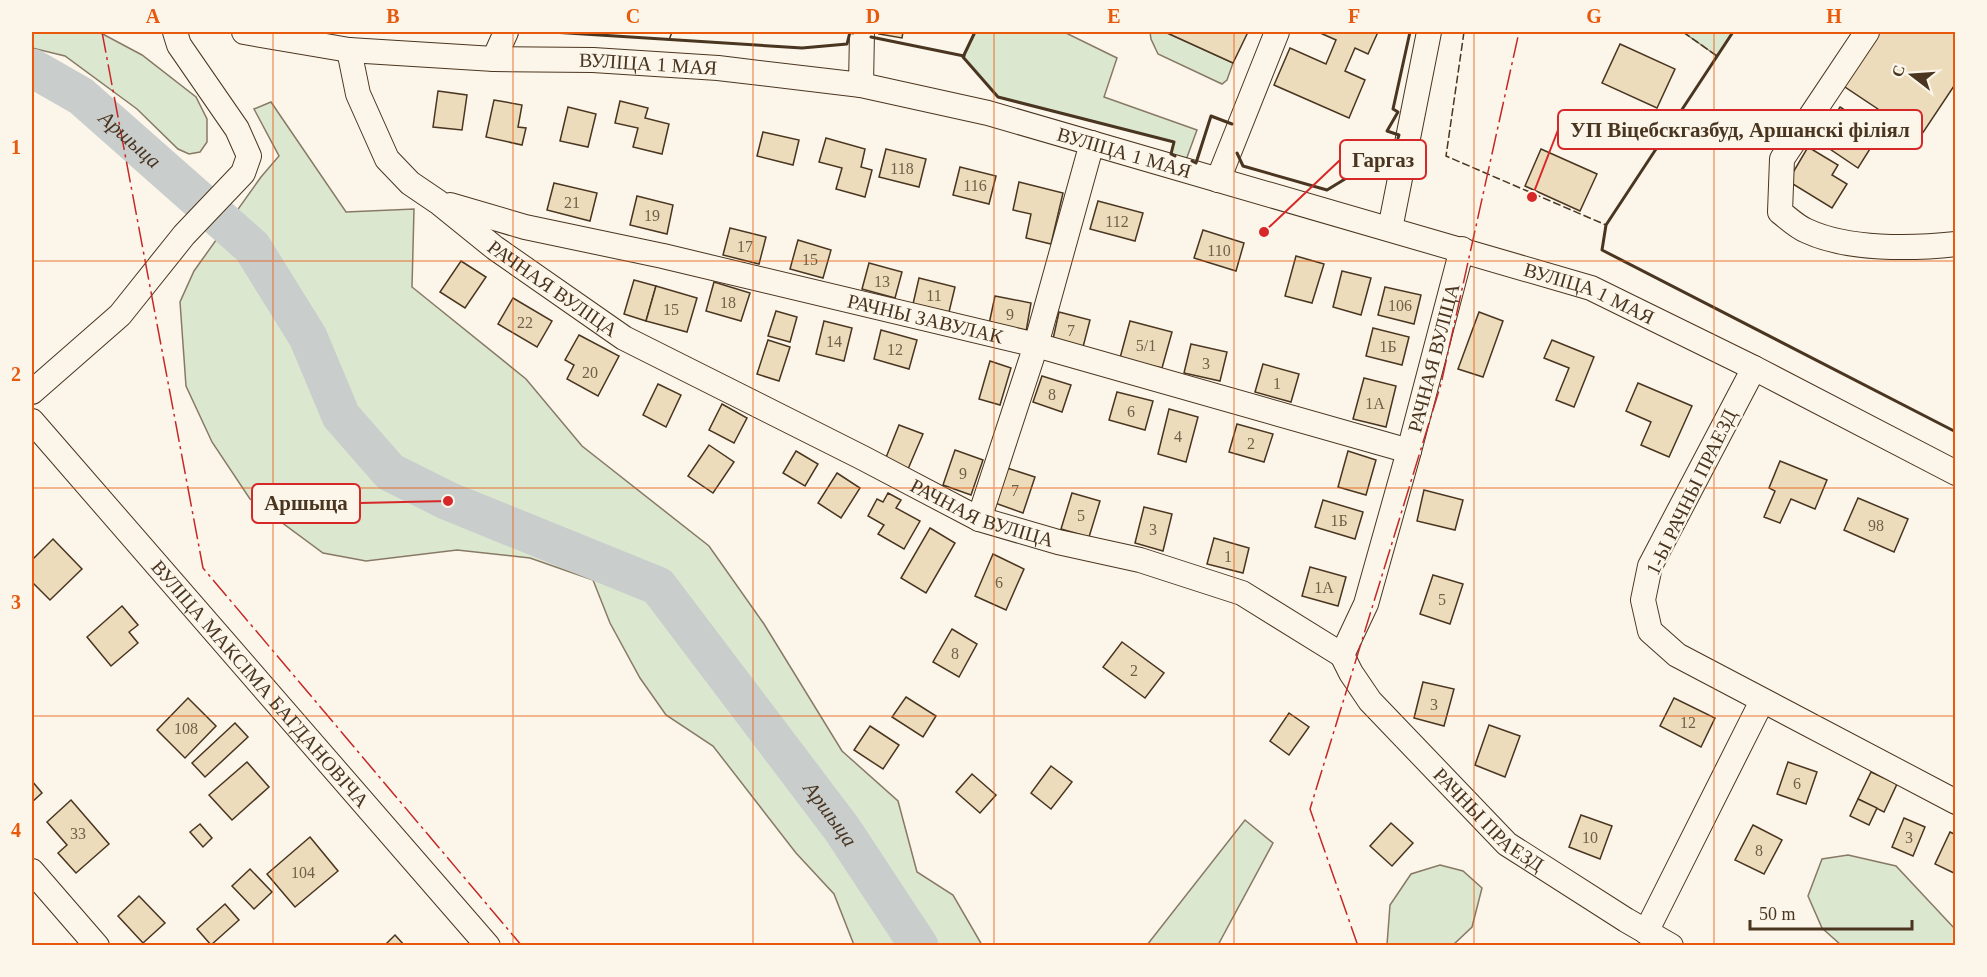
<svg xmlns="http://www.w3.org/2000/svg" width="1987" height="977" viewBox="0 0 1987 977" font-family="'Times New Roman',serif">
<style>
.green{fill:#dce7d0;stroke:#887966;stroke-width:1.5}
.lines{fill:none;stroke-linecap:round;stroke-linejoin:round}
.river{stroke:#c9cecd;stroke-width:39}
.building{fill:#ecdcbc;stroke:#4a3520;stroke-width:1.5}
.minor-casing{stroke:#4a3520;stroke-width:26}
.minor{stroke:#fbf6e9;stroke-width:24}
.fence{stroke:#4a3520;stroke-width:1.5;stroke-dasharray:8 3;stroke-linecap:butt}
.wall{stroke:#4a3520;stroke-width:3}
.power{stroke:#c62828;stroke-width:1.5;stroke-dasharray:21 4.5 3 4.5;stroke-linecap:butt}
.grid{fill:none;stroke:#e8590c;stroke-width:1.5;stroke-opacity:0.55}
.labels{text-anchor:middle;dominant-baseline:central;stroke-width:4.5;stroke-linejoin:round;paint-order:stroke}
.number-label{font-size:16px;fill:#725f47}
.street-label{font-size:20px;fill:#4a3520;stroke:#fbf6e9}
.water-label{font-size:21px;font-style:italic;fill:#4a3520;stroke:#fbf6e9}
.leader{fill:none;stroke:#d62828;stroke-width:2}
.callout-dot{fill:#d62828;stroke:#fbf6e9;stroke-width:2}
.callout{fill:#fbf6e9;stroke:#d62828;stroke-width:2}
.callout-label{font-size:21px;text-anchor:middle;font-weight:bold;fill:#4a3520}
.neatline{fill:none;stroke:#e8590c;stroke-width:2}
.grid-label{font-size:20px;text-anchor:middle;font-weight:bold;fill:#e8590c}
</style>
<rect width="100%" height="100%" fill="#fbf6e9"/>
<g class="green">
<path d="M32 32H99L142 55 196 97 207 119V142L200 152 189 154 178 149 137 109 65 56 32 48Z"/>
<path d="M975 32H1064L1117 58 1104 97 1197 130 1186 160 1171 154 1174 142 998 97 963 57Z"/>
<path d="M1150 32H1165L1233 63 1227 80 1222 84 1158 54 1151 39Z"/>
<path d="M1683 32H1733L1717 56Z"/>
<path d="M271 102 346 212 414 209 412 287 526 379 582 446 709 546 764 624 842 751 898 801 917 872 953 895 982 945H854L834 894 796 853 713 746 666 715 640 678 610 623 593 580 530 558 457 550 366 561 323 553 250 499 212 442 186 386 180 302 194 271 261 177 279 156 254 109Z"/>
<path d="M1245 820 1273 843 1218 945H1147Z"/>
<path d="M1848 855 1896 866 1955 929V945H1841L1822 928 1808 896 1822 859Z"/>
<path d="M1440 865 1463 871 1482 888 1472 927 1453 945H1387L1390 905 1411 874Z"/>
</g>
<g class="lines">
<path class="river" id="s1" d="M32 68 81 96 252 247 308 337 341 416 390 472 448 501 658 586 842 829 919 946"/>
</g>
<g class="building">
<path d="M880 32H903L902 38 879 34Z"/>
<path d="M1165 32H1248L1233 63Z"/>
<path d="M1318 32H1378L1368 54 1355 48 1345 71 1365 80 1349 118 1274 85 1290 48 1326 64 1336 40Z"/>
<path d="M1877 32H1956V83L1920 137 1842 85Z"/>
<path d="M1620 44 1675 69 1657 108 1602 83Z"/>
<path d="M438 91 467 95 462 130 433 127Z"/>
<path d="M494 100 522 105 518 127 526 128 522 145 486 137Z"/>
<path d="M620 101 648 108 645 118 669 124 662 154 633 147 638 128 615 123Z"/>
<path d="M568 107 596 114 588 147 560 141Z"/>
<path d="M1840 107 1880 133 1858 168 1818 141Z"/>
<path d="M763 132 799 140 793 165 757 156Z"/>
<path d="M826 138 865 149 861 167 872 170 865 197 836 189 842 168 819 162Z"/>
<path d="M1808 147 1838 165 1832 175 1847 184 1832 208 1788 181Z"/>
<path d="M886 149 926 159 919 187 879 177Z"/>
<path d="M1541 149 1597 174 1580 211 1525 186Z"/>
<path d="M960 167 996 176 989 204 953 195Z"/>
<path d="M1019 182 1063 193 1051 244 1026 238 1031 214 1013 210Z"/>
<path d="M554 183 597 193 590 221 547 210Z"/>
<path d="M637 196 673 205 667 234 630 225Z"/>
<path d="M1098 201 1143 213 1135 241 1090 229Z"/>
<path d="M730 228 766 237 759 264 723 255Z"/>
<path d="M1203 230 1244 243 1236 271 1194 258Z"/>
<path d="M798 240 831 250 823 278 790 269Z"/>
<path d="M1296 256 1324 264 1312 303 1285 296Z"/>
<path d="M461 261 486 277 465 308 440 292Z"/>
<path d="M869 263 902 272 895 298 862 289Z"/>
<path d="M1342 271 1371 278 1361 315 1333 307Z"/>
<path d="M919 278 955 287 949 312 913 304Z"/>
<path d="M634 280 656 286 646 321 624 314Z"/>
<path d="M714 282 750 293 741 321 706 311Z"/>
<path d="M656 286 697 298 687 332 646 321Z"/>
<path d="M1385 287 1421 295 1414 324 1378 315Z"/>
<path d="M995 296 1031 303 1026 332 989 324Z"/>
<path d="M513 298 552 321 537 347 498 324Z"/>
<path d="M776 311 797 317 790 342 768 336Z"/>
<path d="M1059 312 1090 320 1083 347 1053 339Z"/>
<path d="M1479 312 1503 321 1483 377 1458 369Z"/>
<path d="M824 321 852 328 844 361 816 354Z"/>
<path d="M1130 321 1172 332 1162 368 1120 358Z"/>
<path d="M1373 328 1409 337 1402 365 1366 356Z"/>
<path d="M881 330 917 340 909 369 874 359Z"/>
<path d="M579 335 619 356 598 396 567 379 574 365 565 360Z"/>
<path d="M768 340 790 347 779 381 757 374Z"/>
<path d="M1552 340 1594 357 1574 407 1556 400 1569 368 1544 358Z"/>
<path d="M1191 344 1227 352 1220 381 1184 373Z"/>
<path d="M990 361 1011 368 1000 405 979 399Z"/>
<path d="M1263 364 1299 374 1291 402 1255 392Z"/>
<path d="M1042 376 1071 385 1062 412 1033 402Z"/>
<path d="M1364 378 1396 386 1386 427 1353 419Z"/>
<path d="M1638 383 1692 406 1669 457 1641 445 1651 422 1626 411Z"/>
<path d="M658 384 681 395 666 427 643 415Z"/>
<path d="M1117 392 1153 401 1145 430 1109 420Z"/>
<path d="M722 404 747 418 734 443 709 430Z"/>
<path d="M1169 409 1198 417 1186 462 1158 454Z"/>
<path d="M1237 424 1273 434 1264 462 1229 452Z"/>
<path d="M899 425 923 434 908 469 885 460Z"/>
<path d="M709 445 734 462 713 493 688 476Z"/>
<path d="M955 450 983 460 971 495 943 485Z"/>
<path d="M796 451 818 464 805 486 783 473Z"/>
<path d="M1348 451 1376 460 1366 495 1338 487Z"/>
<path d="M1780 461 1827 480 1815 509 1791 499 1780 523 1764 517 1775 491 1769 488Z"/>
<path d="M1007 468 1035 477 1023 513 995 503Z"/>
<path d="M837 473 860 488 841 518 818 503Z"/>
<path d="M1424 490 1463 500 1455 530 1417 521Z"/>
<path d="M888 493 901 500 896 508 920 521 904 549 878 534 884 525 868 516 877 499 883 502Z"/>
<path d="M1072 493 1100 501 1089 537 1061 529Z"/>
<path d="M1858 498 1908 519 1894 552 1844 530Z"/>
<path d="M1323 500 1363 512 1355 539 1315 527Z"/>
<path d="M1144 507 1172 514 1163 551 1135 543Z"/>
<path d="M930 528 955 543 926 593 901 578Z"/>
<path d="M1214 538 1249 548 1243 573 1207 564Z"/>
<path d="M53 539 82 569 50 600 32 582V560Z"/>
<path d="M993 554 1024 569 1006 610 975 596Z"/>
<path d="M1310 567 1346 577 1338 606 1302 596Z"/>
<path d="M1433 575 1463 584 1450 624 1420 614Z"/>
<path d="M122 606 138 625 129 632 138 643 111 666 87 637Z"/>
<path d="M952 629 977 644 959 677 933 662Z"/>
<path d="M1122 642 1164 673 1145 698 1103 667Z"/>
<path d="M1423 682 1454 689 1444 726 1414 718Z"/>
<path d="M906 697 936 716 923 737 892 717Z"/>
<path d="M188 698 216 726 185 758 157 730Z"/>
<path d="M1674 698 1715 718 1701 747 1660 726Z"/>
<path d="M1289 713 1309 727 1289 755 1270 741Z"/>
<path d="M235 723 248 737 205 777 192 763Z"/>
<path d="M1489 725 1520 736 1505 777 1475 765Z"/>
<path d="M870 726 899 745 883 769 854 750Z"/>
<path d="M247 762 269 787 232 820 209 795Z"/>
<path d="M1788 762 1817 772 1806 804 1777 794Z"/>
<path d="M1051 766 1072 782 1051 809 1031 793Z"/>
<path d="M1871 772 1897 784 1884 812 1858 799Z"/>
<path d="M972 774 996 795 980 813 956 792Z"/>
<path d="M32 781 42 793 32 802Z"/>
<path d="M1858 799 1877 808 1869 825 1850 816Z"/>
<path d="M71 800 109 844 76 873 58 853 67 845 47 822Z"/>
<path d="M1581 815 1612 826 1600 859 1569 847Z"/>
<path d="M1904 818 1925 827 1913 856 1892 847Z"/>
<path d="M1391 823 1413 843 1392 866 1370 846Z"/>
<path d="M200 824 212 838 203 847 190 832Z"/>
<path d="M1753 825 1782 840 1764 874 1735 860Z"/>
<path d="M1950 832 1956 835V874L1935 864Z"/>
<path d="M310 837 338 871 295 907 267 874Z"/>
<path d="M250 869 272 892 254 909 232 886Z"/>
<path d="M139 896 165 923 143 943 118 916Z"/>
<path d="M225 904 239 920 211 945 197 929Z"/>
<path d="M395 935 405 946H384Z"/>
</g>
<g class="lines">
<defs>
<g id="minor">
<path id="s2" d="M244 32 349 50 494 59 593 60 718 68 861 85 988 113 1591 288 1754 368 1956 473"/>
<path d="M1867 32 1782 159 1780 212C1788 218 1797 227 1807 231 1848 250 1911 249 1956 244"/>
<path id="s3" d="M349 50 358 94 387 159 410 183 438 202 495 248 624 338 863 458 979 519 1058 542 1140 560 1242 593 1342 655 1366 604 1409 451 1462 249"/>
<path d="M494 59 506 32"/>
<path d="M861 85 862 32"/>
<path d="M1218 180 1277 32"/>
<path id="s4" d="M450 205 525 227 663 256 1036 345 1409 451"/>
<path d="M1390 229 1429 32"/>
<path d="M1754 368 1650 566 1643 600 1650 631 1677 655 1956 802"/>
<path d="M32 392 120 315 184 235 243 173 249 156 237 129 179 45 175 32"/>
<path id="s5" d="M32 421 488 946"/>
<path d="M979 519 1036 345 1092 143"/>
<path id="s6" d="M1342 655 1351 673 1370 701 1507 844 1626 920 1671 946"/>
<path d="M32 871 97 946"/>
<path d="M1646 932 1762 701"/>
</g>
</defs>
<use href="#minor" class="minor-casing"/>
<use href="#minor" class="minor"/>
<g class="fence">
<path d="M1464 32 1446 156 1606 225"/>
<path d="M1683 32 1717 56"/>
<path d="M669 40 672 32"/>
</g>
<g class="wall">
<path d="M552 32 802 48 847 44 850 32 853 33"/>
<path d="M975 32 963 57 998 97 1174 142 1171 154 1175 156"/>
<path d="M1733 32 1606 225 1602 250 1956 432"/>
<path d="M871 37 964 56"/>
<path d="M1398 138 1399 135 1387 131 1398 112 1393 109 1410 32"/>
<path d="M1237 153 1243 166 1327 190 1394 149 1395 147"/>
<path d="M1192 161 1196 163 1211 116 1232 124"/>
</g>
<g class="power">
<path d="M102 32 203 568 522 946"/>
<path d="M1358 946 1310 809 1441 384 1519 32"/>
</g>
</g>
<path class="grid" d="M273 32V946M513 32V946M753 32V946M994 32V946M1234 32V946M1474 32V946M1714 32V946M32 261H1956M32 488H1956M32 716H1956"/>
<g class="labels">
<g class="number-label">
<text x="902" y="168">118</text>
<text x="975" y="185">116</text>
<text x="572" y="202">21</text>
<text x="652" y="215">19</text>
<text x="1117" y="221">112</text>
<text x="745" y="246">17</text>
<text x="1219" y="250">110</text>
<text x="810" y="259">15</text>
<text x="882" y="281">13</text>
<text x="934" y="295">11</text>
<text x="728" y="302">18</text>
<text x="1400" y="305">106</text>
<text x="671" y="309">15</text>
<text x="1010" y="314">9</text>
<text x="525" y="322">22</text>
<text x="1071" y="330">7</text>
<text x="834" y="341">14</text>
<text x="1146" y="345">5/1</text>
<text x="1388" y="346">1Б</text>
<text x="895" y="349">12</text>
<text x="1206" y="363">3</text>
<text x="590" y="372">20</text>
<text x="1277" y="383">1</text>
<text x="1052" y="394">8</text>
<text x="1375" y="403">1А</text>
<text x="1131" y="411">6</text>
<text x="1178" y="436">4</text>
<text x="1251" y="443">2</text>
<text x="963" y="473">9</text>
<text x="1015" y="490">7</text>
<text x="1081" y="515">5</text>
<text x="1339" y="520">1Б</text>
<text x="1876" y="525">98</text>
<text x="1153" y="529">3</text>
<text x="1228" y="556">1</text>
<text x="999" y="582">6</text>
<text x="1324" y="587">1А</text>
<text x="1442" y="599">5</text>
<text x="955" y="653">8</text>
<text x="1134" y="670">2</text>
<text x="1434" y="704">3</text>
<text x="1688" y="722">12</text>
<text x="186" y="728">108</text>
<text x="1797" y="783">6</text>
<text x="78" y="833">33</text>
<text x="1590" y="837">10</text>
<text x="1909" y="837">3</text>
<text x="1759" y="850">8</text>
<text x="303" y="872">104</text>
</g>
<g class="street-label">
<text stroke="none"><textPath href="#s2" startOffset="406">ВУЛІЦА 1 МАЯ</textPath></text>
<text stroke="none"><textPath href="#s2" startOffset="892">ВУЛІЦА 1 МАЯ</textPath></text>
<text stroke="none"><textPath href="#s3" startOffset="327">РАЧНАЯ ВУЛІЦА</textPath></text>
<text stroke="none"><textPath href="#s2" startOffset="1378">ВУЛІЦА 1 МАЯ</textPath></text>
<text stroke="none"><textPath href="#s4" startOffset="489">РАЧНЫ ЗАВУЛАК</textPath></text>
<text stroke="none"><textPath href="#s3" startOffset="1515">РАЧНАЯ ВУЛІЦА</textPath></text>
<text transform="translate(1691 492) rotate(-64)">1-Ы РАЧНЫ ПРАЕЗД</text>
<text stroke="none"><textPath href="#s3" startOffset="813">РАЧНАЯ ВУЛІЦА</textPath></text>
<text stroke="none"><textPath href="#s5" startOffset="348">ВУЛІЦА МАКСІМА БАГДАНОВІЧА</textPath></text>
<text stroke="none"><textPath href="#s6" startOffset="222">РАЧНЫ ПРАЕЗД</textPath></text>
</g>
<g class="water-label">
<text stroke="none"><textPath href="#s1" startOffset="122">Аршыца</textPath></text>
<text stroke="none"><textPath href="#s1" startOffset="1128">Аршыца</textPath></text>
</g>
</g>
<path class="leader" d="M1532 197L1558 130M1264 232L1340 160M448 501L360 503"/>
<g class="callout-dot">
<circle cx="1532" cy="197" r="6"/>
<circle cx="1264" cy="232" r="6"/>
<circle cx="448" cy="501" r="6"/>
</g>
<g class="callout">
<rect x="1558" y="110" width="364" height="39" rx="6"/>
<rect x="1340" y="140" width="86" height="39" rx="6"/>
<rect x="252" y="484" width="108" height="39" rx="6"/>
</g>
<g class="callout-label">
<text x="1740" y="137">УП Віцебскгазбуд, Аршанскі філіял</text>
<text x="1383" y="167">Гаргаз</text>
<text x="306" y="510">Аршыца</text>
</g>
<rect width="1987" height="977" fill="none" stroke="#fbf6e9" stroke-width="66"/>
<g transform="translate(1912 75) rotate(287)" stroke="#fbf6e9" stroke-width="4.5" paint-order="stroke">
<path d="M0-4.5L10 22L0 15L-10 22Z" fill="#4a3520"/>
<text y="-9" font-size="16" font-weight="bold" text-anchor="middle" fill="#4a3520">С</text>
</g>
<path d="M1750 920v9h162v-9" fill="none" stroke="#4a3520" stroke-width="3"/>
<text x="1759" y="920" font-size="18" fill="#4a3520" stroke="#fbf6e9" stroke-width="4.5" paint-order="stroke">50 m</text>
<rect x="33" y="33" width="1921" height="911" class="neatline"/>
<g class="grid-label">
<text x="153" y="23">A</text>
<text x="393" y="23">B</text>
<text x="633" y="23">C</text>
<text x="873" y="23">D</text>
<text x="1114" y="23">E</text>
<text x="1354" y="23">F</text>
<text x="1594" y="23">G</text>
<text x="1834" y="23">H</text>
<text x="16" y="154">1</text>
<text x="16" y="381">2</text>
<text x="16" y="609">3</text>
<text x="16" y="837">4</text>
</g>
</svg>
